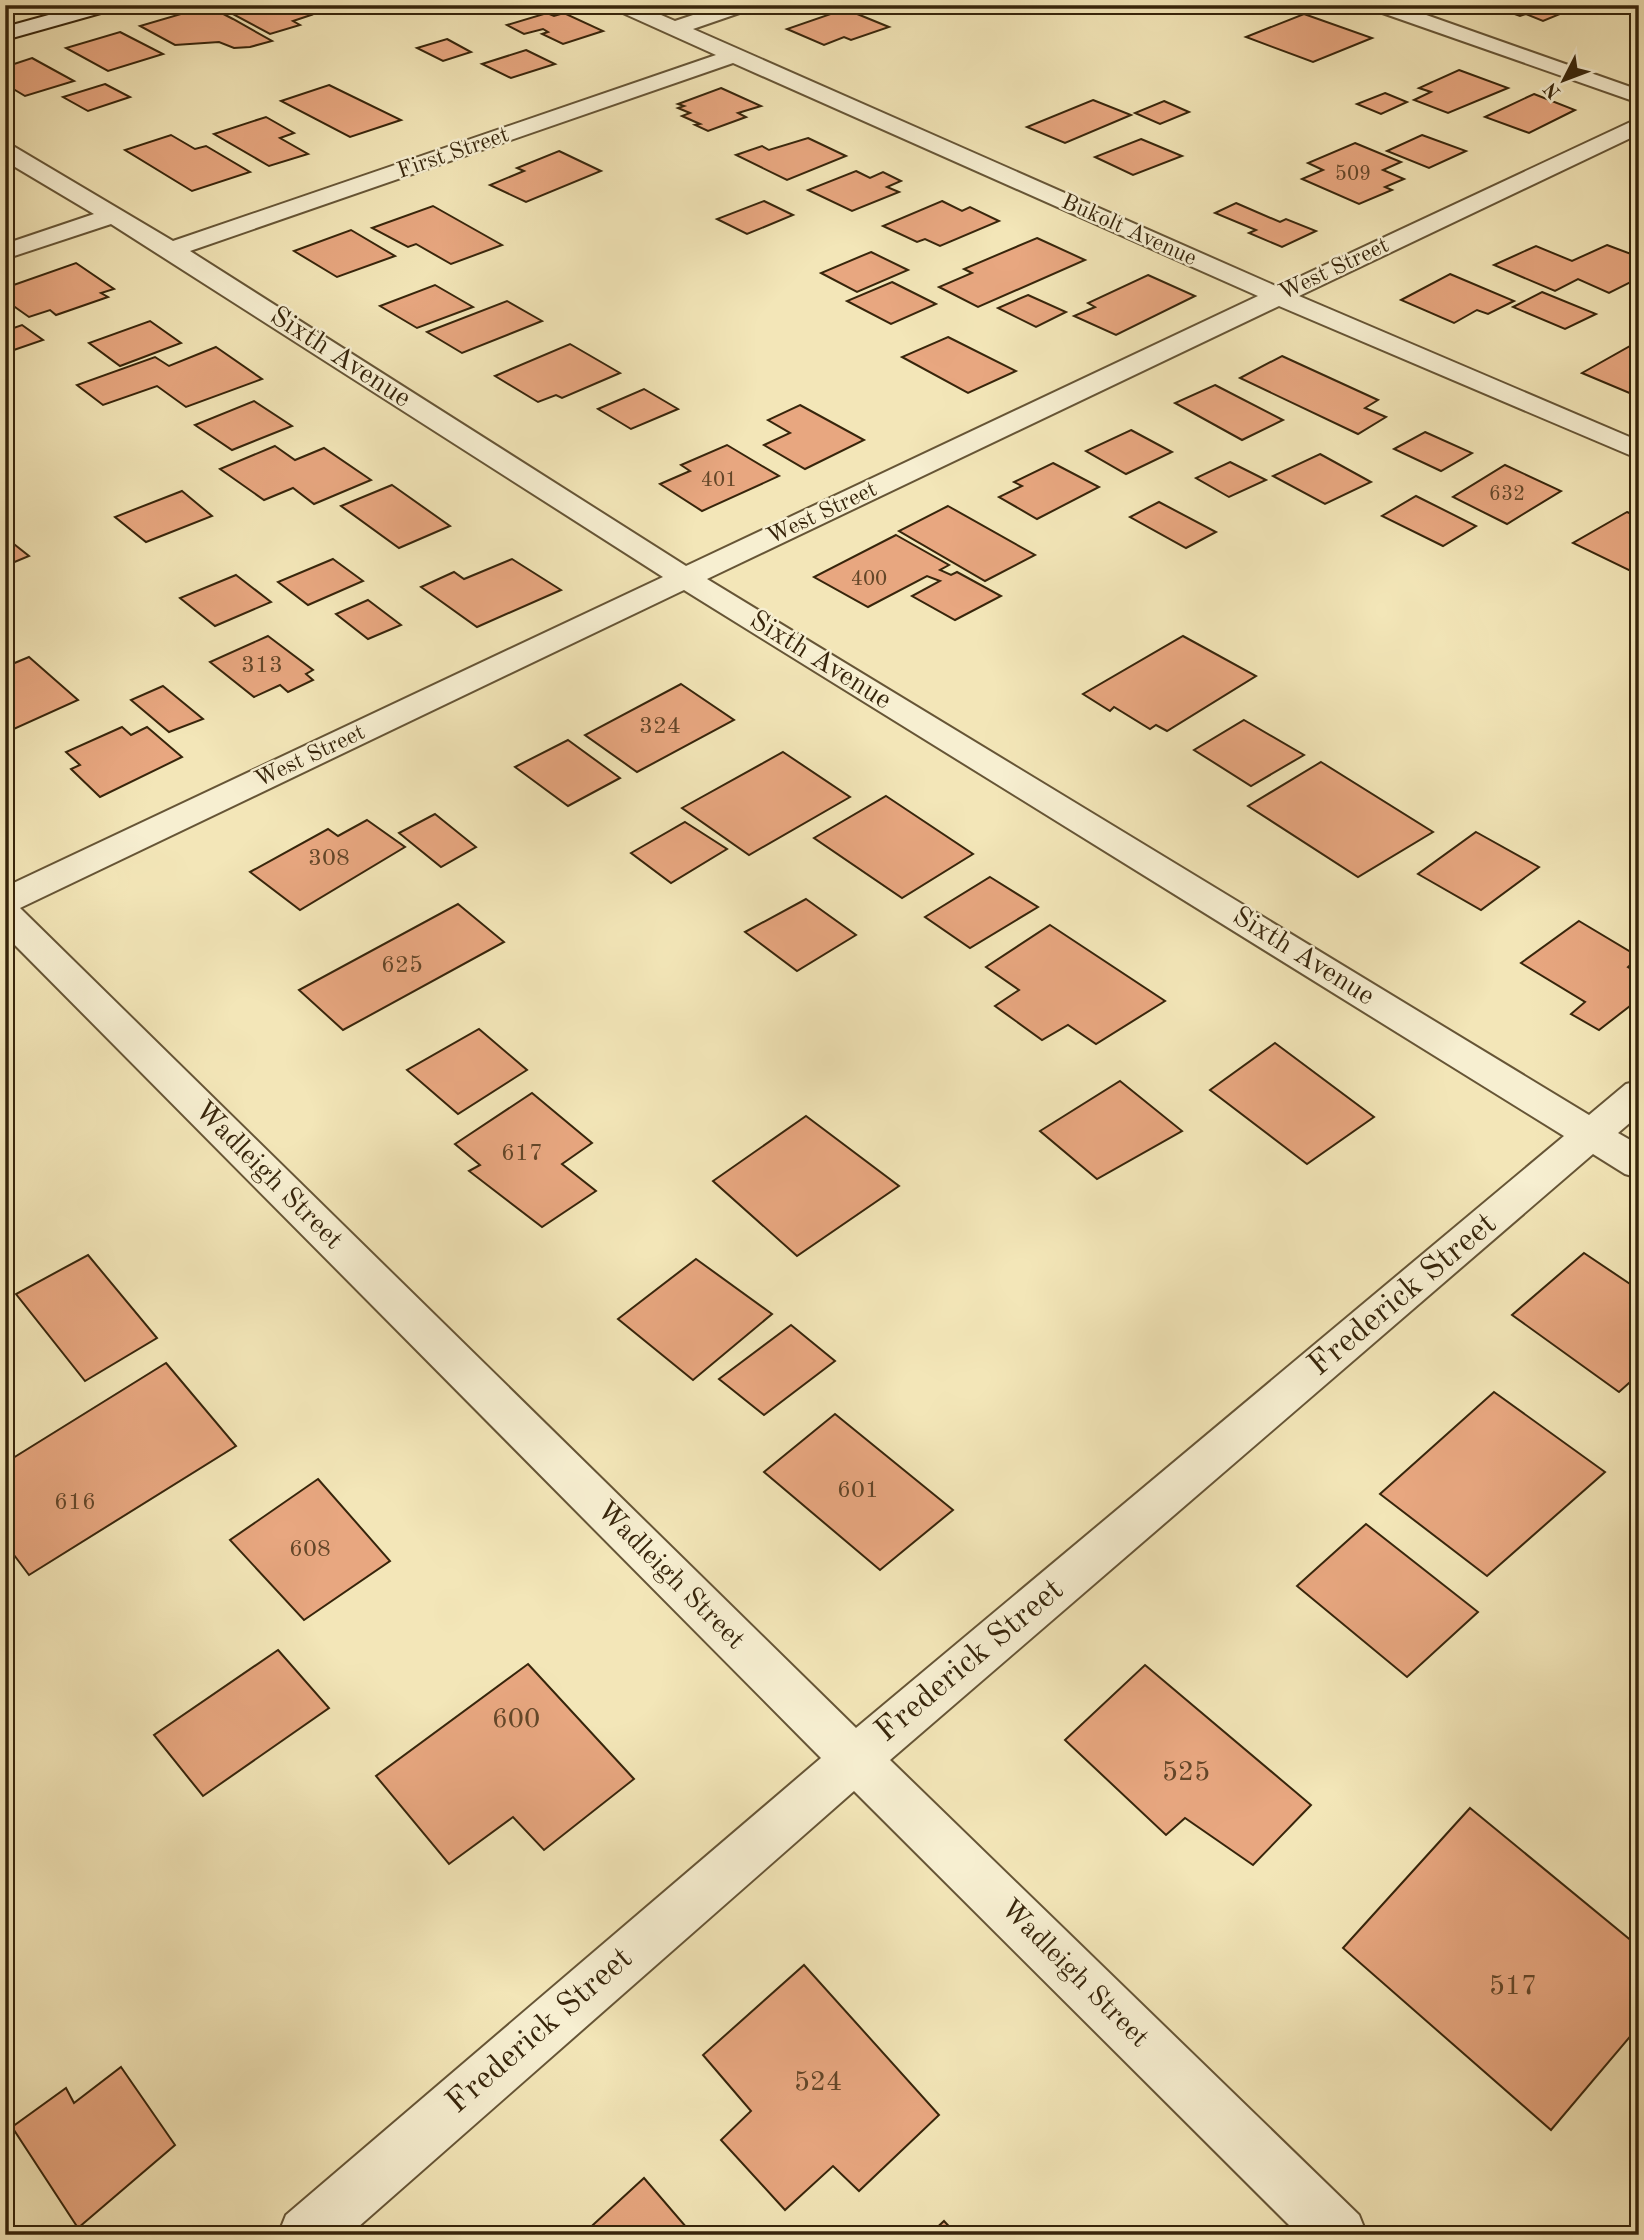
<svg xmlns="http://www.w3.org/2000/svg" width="1644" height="2240" viewBox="0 0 1644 2240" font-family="'Old Standard TT',serif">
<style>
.building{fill:#e8a780;stroke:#37250b;stroke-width:2}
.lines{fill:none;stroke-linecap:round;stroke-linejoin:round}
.street-casing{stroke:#665536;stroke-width:4}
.secondary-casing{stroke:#37250b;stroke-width:4}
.street{fill:#f7efd1;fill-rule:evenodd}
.secondary{fill:#f7efd1;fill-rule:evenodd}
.labels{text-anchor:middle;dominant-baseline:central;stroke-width:5;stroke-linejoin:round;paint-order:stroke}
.far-number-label{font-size:21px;fill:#634628}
.far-street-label{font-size:23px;fill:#37250b;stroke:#f7efd1}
.number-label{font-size:24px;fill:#634628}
.street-label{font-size:28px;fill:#37250b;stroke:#f7efd1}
.near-number-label{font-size:28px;fill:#634628}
.near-street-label{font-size:33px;fill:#37250b;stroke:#f7efd1}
</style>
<rect width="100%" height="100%" fill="#f3e6b8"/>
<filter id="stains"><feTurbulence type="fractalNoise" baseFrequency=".00286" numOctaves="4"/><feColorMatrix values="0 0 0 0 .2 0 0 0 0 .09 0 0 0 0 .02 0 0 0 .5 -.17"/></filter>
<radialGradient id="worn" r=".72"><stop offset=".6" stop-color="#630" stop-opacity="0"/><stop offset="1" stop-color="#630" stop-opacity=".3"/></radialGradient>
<g class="building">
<path d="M216 5H291L311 15 293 21 300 25 270 34Z"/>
<path d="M385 5H423L400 12Z"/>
<path d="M1497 5H1561L1572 9 1543 21 1526 14 1520 16 1506 11 1511 10Z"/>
<path d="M208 6 233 19 272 41 250 47 234 48 219 42 175 45 140 26Z"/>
<path d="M845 9 889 27 851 40 844 37 824 45 787 29Z"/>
<path d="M547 13 554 16 564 13 603 31 563 44 542 34 548 32 543 29 524 34 507 25Z"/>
<path d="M1304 14 1372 38 1313 62 1246 37Z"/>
<path d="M120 32 163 54 108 71 66 48Z"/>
<path d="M447 39 471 52 443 61 417 48Z"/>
<path d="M526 50 555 64 511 78 482 64Z"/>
<path d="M32 58 74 81 25 96 5 84V67Z"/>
<path d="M1459 70 1508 88 1448 113 1414 100 1431 92 1419 88Z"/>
<path d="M105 84 130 97 88 111 63 97Z"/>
<path d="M329 85 401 120 350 137 281 101Z"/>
<path d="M721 88 761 106 738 113 746 117 708 131 695 125 700 124 682 116 690 113 678 108 684 106 678 104Z"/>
<path d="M1385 93 1407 102 1381 114 1357 104Z"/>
<path d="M1534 94 1575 110 1529 133 1485 117Z"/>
<path d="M1093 100 1131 115 1065 143 1027 127Z"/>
<path d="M1164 101 1189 112 1160 124 1135 113Z"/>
<path d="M266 117 294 133 280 138 308 154 269 166 214 134Z"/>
<path d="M171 135 195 149 206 146 250 172 192 191 125 150Z"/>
<path d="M1422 135 1466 151 1429 168 1387 151Z"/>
<path d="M808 138 846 156 787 180 736 155 762 146 769 150Z"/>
<path d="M1141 139 1182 156 1133 175 1095 157Z"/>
<path d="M1355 143 1401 162 1383 170 1404 179 1385 187 1392 190 1359 204 1302 179 1323 170 1308 163Z"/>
<path d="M559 151 601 171 526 202 490 185 524 171 517 168Z"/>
<path d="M856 171 870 178 883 172 901 181 887 187 899 192 852 211 808 190Z"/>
<path d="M764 201 793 215 747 234 717 219Z"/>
<path d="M942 201 962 211 970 207 999 221 940 246 925 239 917 242 883 226Z"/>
<path d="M1236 203 1280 222 1286 219 1316 231 1282 247 1249 233 1256 230 1215 213Z"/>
<path d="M433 206 502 245 451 264 416 244 408 247 372 228Z"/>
<path d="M351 230 395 256 337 277 294 251Z"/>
<path d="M1037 238 1085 260 978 307 939 287 972 273 964 269Z"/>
<path d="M1607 245 1639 257V278L1609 293 1578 279 1555 291 1494 265 1536 246 1572 261Z"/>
<path d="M871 252 908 270 857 292 821 273Z"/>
<path d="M76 263 114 289 101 293 108 297 56 315 50 310 29 317 5 300V288Z"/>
<path d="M1450 274 1514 301 1488 314 1477 310 1454 323 1401 300Z"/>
<path d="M1148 275 1195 296 1116 335 1074 316 1095 307 1088 303Z"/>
<path d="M892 282 936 304 891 324 847 301Z"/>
<path d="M435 285 473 307 417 328 380 306Z"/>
<path d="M1542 292 1596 314 1565 329 1513 307Z"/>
<path d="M1028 295 1066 312 1036 327 998 308Z"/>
<path d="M507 301 542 321 462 353 427 332Z"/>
<path d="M150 321 181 343 120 366 89 343Z"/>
<path d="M22 325 43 340 5 353V331Z"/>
<path d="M948 337 1016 371 968 393 902 357Z"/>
<path d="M1639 341V397L1582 373Z"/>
<path d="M570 344 620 373 562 398 556 395 538 402 495 376Z"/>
<path d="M216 347 262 379 186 407 157 386 103 405 77 385 155 357 169 366Z"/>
<path d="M1282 356 1378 400 1365 408 1386 417 1358 434 1240 378Z"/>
<path d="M1215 385 1283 420 1242 440 1175 403Z"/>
<path d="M644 389 678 409 631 429 598 409Z"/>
<path d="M254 401 292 426 232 450 195 425Z"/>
<path d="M800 405 864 440 805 469 764 445 790 433 768 420Z"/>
<path d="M1131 430 1172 452 1126 474 1086 451Z"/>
<path d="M1425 432 1472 453 1441 471 1394 449Z"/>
<path d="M727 445 779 476 702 511 660 484 690 471 681 465Z"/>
<path d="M275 446 295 460 324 448 371 480 314 504 293 488 264 500 220 469Z"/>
<path d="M1320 454 1371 482 1325 504 1273 476Z"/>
<path d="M1230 462 1266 480 1229 497 1196 478Z"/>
<path d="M1053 463 1099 487 1037 519 999 497 1022 486 1014 482Z"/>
<path d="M1505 465 1561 491 1507 524 1453 497Z"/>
<path d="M392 485 450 526 399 548 341 506Z"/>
<path d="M182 491 212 516 146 542 115 517Z"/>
<path d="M1416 496 1476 526 1443 546 1382 516Z"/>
<path d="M1159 502 1216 532 1186 548 1130 517Z"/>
<path d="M948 506 1035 555 985 581 899 531Z"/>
<path d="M1627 512 1639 517V575L1573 543Z"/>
<path d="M896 535 949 565 940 570 951 575 957 572 1001 596 955 620 912 596 940 581 927 576 868 607 814 577Z"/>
<path d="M5 537 29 556 5 566Z"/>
<path d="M333 559 363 581 308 605 278 582Z"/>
<path d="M512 559 561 590 477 627 421 587 454 572 464 579Z"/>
<path d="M236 575 271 602 215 626 180 598Z"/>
<path d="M368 600 401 625 368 639 336 614Z"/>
<path d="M268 636 313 670 306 674 313 680 288 692 280 685 254 697 210 662Z"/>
<path d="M1183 636 1256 676 1167 731 1156 725 1150 729 1114 707 1110 711 1083 694Z"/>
<path d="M29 657 78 700 5 733V667Z"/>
<path d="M681 684 734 720 637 772 585 735Z"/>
<path d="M163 686 203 719 169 732 131 700Z"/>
<path d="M1244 720 1304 755 1251 786 1194 750Z"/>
<path d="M122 727 131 735 147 727 182 757 100 797 71 769 80 765 66 752Z"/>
<path d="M568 740 620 778 568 806 515 767Z"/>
<path d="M783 752 850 797 749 855 682 808Z"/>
<path d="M1321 762 1433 832 1358 877 1248 806Z"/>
<path d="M886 796 973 854 902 898 814 838Z"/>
<path d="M435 814 476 847 441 867 399 833Z"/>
<path d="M367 820 405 847 300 910 250 872 328 829 338 836Z"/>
<path d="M685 822 727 849 671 883 631 853Z"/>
<path d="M1476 832 1539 867 1481 910 1418 874Z"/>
<path d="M990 877 1038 907 970 948 925 917Z"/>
<path d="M806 899 856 935 797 971 745 932Z"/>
<path d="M458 904 504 942 343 1030 299 990Z"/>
<path d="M1579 921 1639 957 1628 967 1639 974V999L1599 1030 1571 1014 1585 1002 1521 963Z"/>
<path d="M1050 925 1165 1001 1096 1044 1068 1025 1042 1040 995 1006 1019 990 986 967Z"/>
<path d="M479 1029 527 1070 458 1114 407 1070Z"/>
<path d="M1275 1043 1374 1117 1307 1164 1210 1090Z"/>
<path d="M1120 1081 1182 1131 1097 1179 1040 1131Z"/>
<path d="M532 1093 592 1143 562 1164 596 1191 542 1227 469 1171 480 1165 455 1144Z"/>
<path d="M806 1116 899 1186 797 1256 713 1181Z"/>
<path d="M1584 1253 1639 1290V1374L1619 1392 1512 1315Z"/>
<path d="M88 1255 157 1338 85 1381 16 1294Z"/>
<path d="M696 1259 772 1314 693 1380 618 1319Z"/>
<path d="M791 1325 835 1361 764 1415 719 1379Z"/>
<path d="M166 1363 236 1446 29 1575 5 1543V1463Z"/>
<path d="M1494 1392 1605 1472 1487 1576 1380 1494Z"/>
<path d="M835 1414 953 1510 880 1570 764 1472Z"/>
<path d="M318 1479 390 1561 304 1620 230 1540Z"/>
<path d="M1366 1524 1478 1612 1407 1677 1297 1586Z"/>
<path d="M278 1650 329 1708 203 1796 154 1735Z"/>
<path d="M528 1664 634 1779 544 1850 513 1817 449 1864 376 1776Z"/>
<path d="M1145 1665 1311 1805 1253 1865 1185 1818 1166 1835 1065 1740Z"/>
<path d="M1470 1808 1639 1947V2026L1551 2130 1343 1948Z"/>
<path d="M804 1965 939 2115 859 2191 833 2166 785 2210 721 2140 751 2111 703 2055Z"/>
<path d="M121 2067 175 2145 78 2228 12 2127 66 2088 74 2103Z"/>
<path d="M644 2178 693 2235H582Z"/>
<path d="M944 2221 957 2235H929Z"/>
</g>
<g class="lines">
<defs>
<g id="street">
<path d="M611 5H638L675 21 723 5H754L751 9 693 29 1278 287 1639 118V134L1299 296 1639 441V459L1279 306 707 579 1589 1115 1626 1084 1639 1081V1115L1618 1133 1639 1145V1178L1625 1174 1593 1154 890 1760 1359 2215 1367 2235H1299L854 1791 349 2235H278L286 2215 821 1758 5 935V887L663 577 111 224 5 259V244L94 214 5 161V144L13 146 173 241 716 55 614 9ZM733 63 1258 296 686 566 190 251ZM684 590 1564 1136 856 1728 20 908Z"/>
<path d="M1368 5H1398L1639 90V103L1371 9Z"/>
</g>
<path id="secondary" d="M85 5H118L115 9 5 40V27Z"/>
</defs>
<use href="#street" class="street-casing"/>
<use href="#secondary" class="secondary-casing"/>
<use href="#street" class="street"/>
<use href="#secondary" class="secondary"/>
</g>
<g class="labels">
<g class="far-number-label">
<text x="1353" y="174">509</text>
<text x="719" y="480">401</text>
<text x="1507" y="494">632</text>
<text x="869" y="579">400</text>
</g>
<g class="far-street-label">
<text transform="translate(453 153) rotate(-19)">First Street</text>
<text transform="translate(1129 230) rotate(24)">Bukolt Avenue</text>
<text transform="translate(1334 269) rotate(-25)">West Street</text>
<text transform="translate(822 513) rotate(-25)">West Street</text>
<text transform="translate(310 756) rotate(-25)">West Street</text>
</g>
<g class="number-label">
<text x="262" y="666">313</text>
<text x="660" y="727">324</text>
<text x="329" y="859">308</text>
<text x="402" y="966">625</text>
<text x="522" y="1154">617</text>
<text x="858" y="1491">601</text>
<text x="75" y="1503">616</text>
<text x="310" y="1550">608</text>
</g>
<g class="street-label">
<text transform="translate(340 358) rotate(33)">Sixth Avenue</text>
<text transform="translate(820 661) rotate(32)">Sixth Avenue</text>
<text transform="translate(1303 957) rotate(32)">Sixth Avenue</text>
<text transform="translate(268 1176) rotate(45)">Wadleigh Street</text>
<text transform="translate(670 1576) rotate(45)">Wadleigh Street</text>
<text transform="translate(1074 1974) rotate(45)">Wadleigh Street</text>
</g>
<g class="near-number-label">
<text x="516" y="1720">600</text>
<text x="1186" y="1773">525</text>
<text x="1513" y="1987">517</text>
<text x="818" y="2083">524</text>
</g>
<g class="near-street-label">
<text transform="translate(1403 1295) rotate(-40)">Frederick Street</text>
<text transform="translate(970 1661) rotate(-40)">Frederick Street</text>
<text transform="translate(540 2031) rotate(-41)">Frederick Street</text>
</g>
</g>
<rect width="1644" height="2240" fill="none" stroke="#f3e6b8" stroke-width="28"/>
<rect x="7" y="7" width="1630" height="2226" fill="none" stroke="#37250b" stroke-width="3.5"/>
<rect x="14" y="14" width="1616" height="2212" fill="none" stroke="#37250b" stroke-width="2"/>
<g transform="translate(1564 80) rotate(228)" stroke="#f7efd1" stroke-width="5" paint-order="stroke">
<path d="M0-5L12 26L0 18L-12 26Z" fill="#37250b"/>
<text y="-10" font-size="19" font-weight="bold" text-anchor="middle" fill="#37250b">N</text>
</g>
<rect width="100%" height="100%" filter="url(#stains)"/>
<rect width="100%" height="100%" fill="url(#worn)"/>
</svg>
